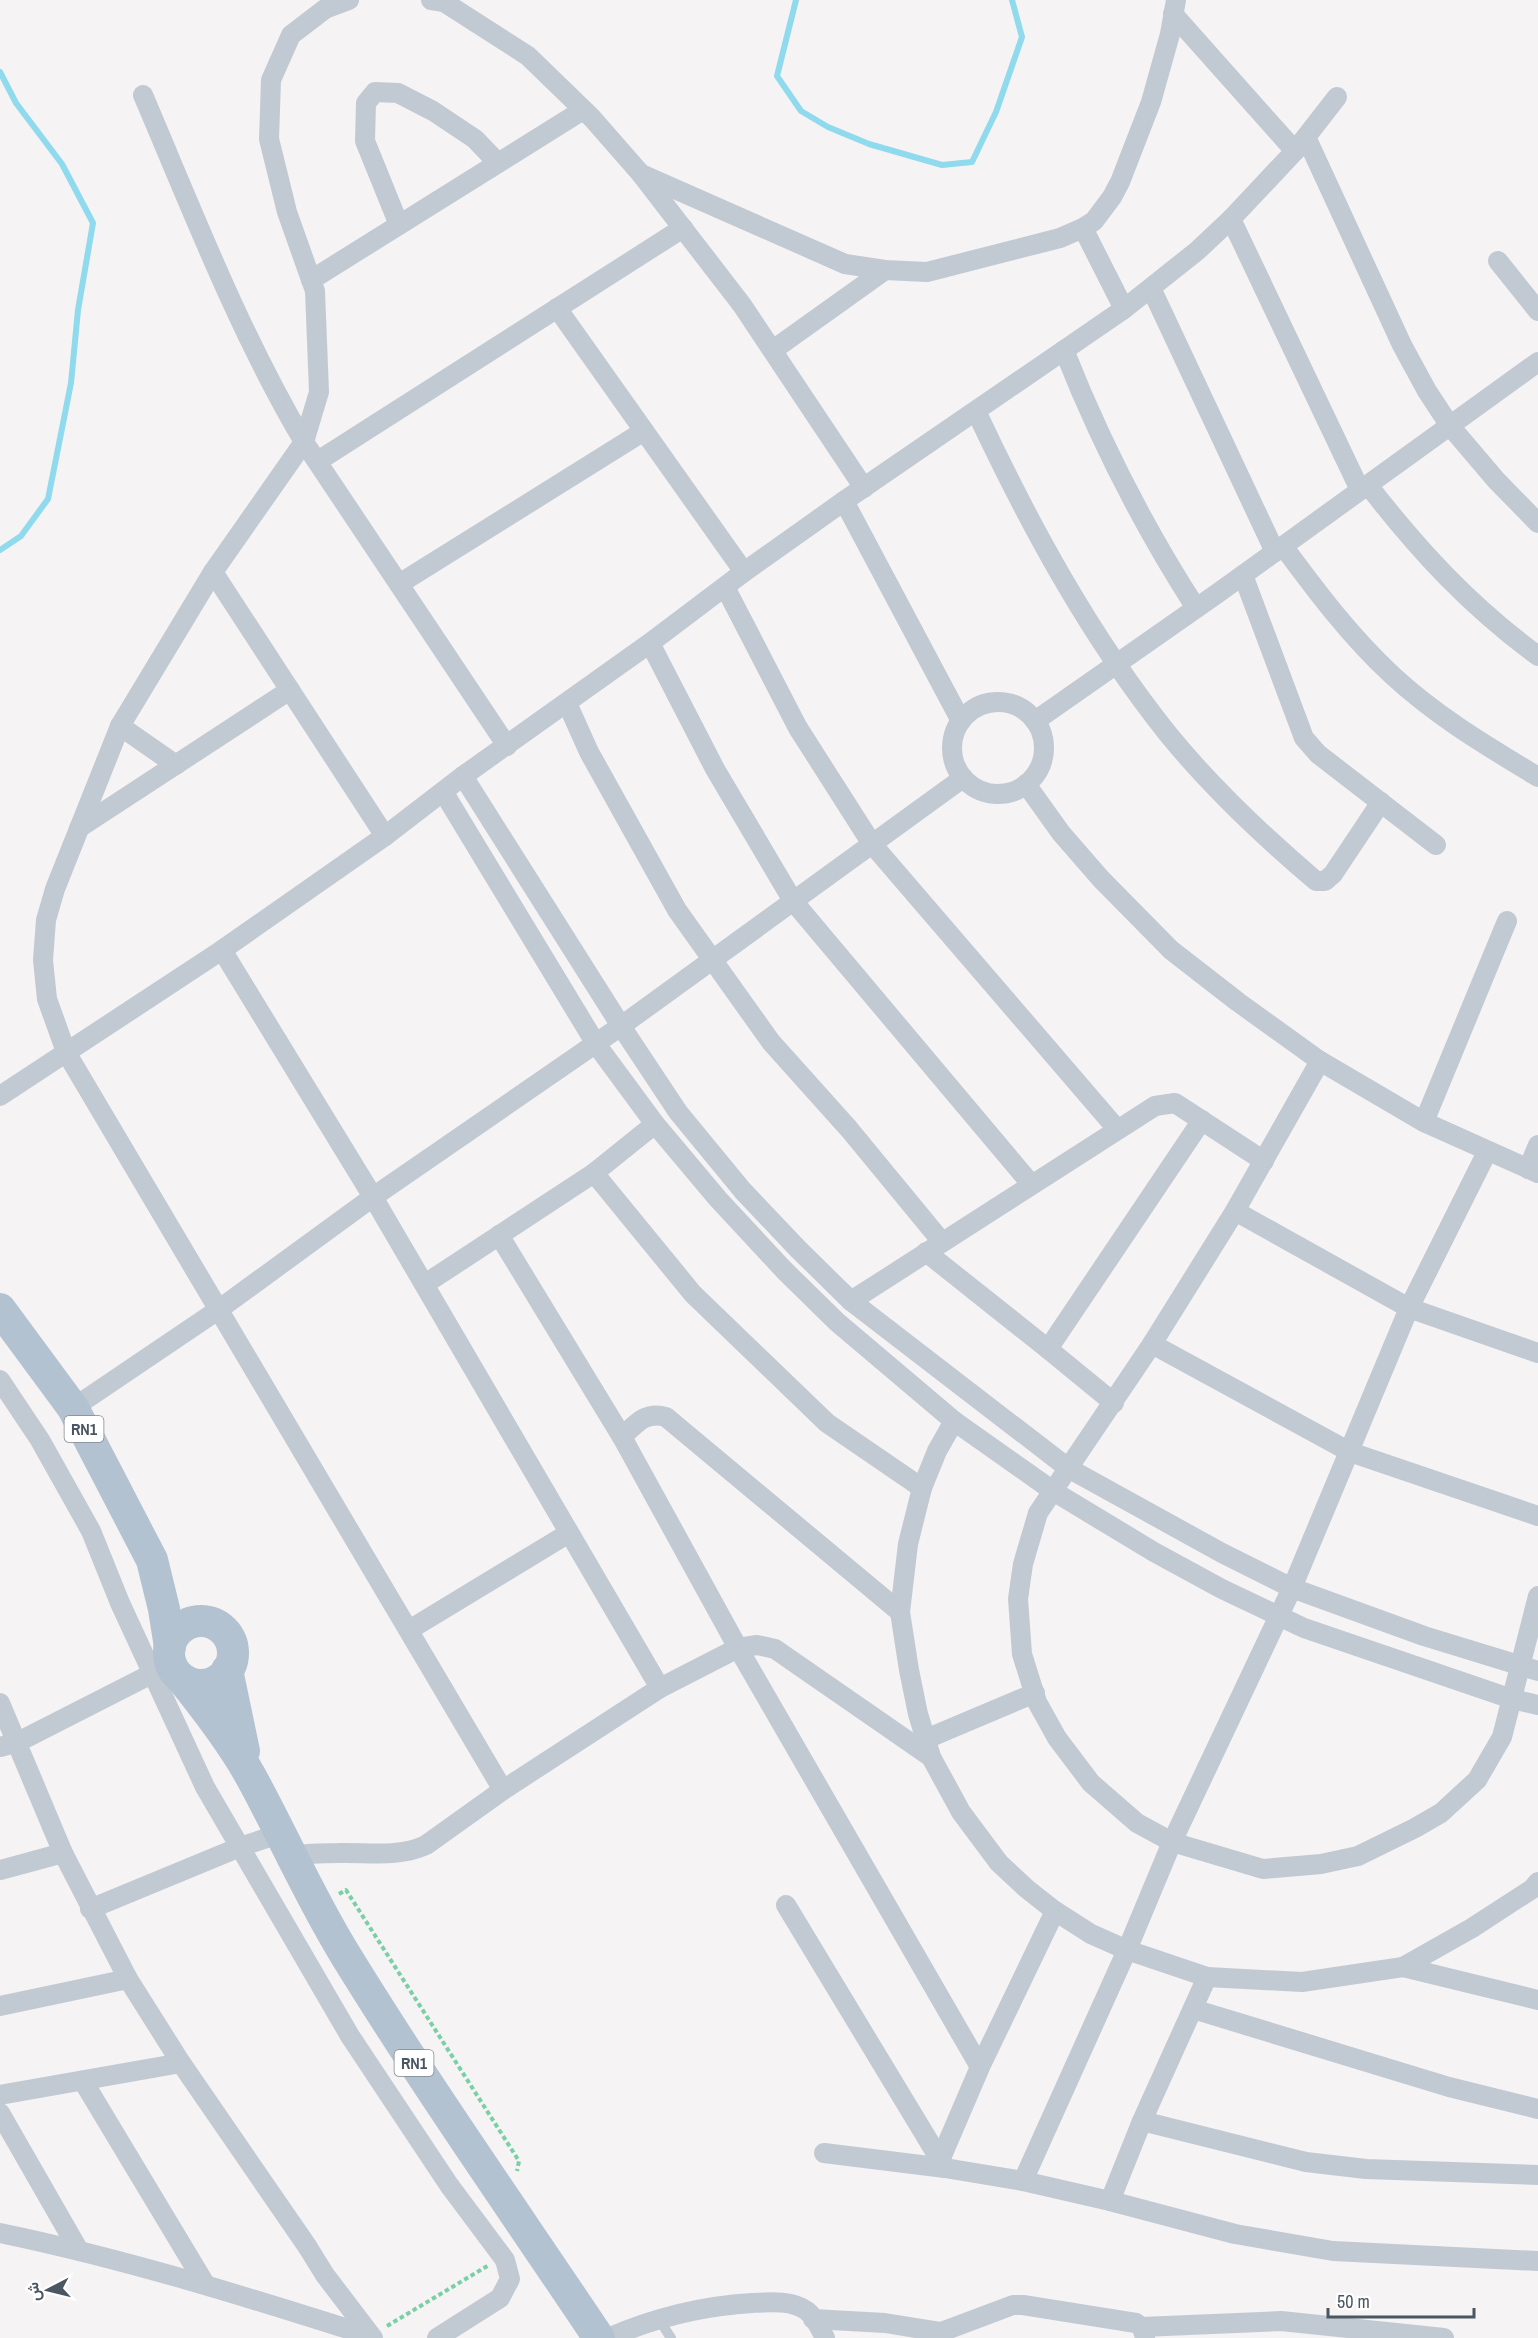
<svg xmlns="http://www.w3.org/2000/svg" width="1538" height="2338" viewBox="0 0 1538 2338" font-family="'Archivo Narrow',Vazirmatn,sans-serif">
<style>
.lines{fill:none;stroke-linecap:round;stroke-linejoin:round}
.stream{stroke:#90daee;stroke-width:6}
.path{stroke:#7ad0a6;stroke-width:4;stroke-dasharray:4.5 3;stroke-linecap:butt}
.lane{stroke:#c1cad2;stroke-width:10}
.street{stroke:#c1cad2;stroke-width:20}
.primary{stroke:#b3c2d1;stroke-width:32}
.labels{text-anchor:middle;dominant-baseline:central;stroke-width:6;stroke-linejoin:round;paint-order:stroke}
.shield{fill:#fff;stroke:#808990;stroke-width:1.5}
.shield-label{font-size:16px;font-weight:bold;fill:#4a5661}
</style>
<rect width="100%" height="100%" fill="#f5f3f3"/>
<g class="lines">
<g class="stream">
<path d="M796 0 777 76 801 111 828 127 869 144 942 165 972 162 996 112 1022 37 1012 0"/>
<path d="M0 72 16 103 62 164 93 223 78 310 71 383 48 499 21 536 0 550"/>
</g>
<g class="path">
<path d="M339 1894 346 1890 519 2161 517 2171"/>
<path d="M387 2326 489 2265"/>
</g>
<path class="lane" d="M658 2318 671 2338"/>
<g class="street">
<path d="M349 0 325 9 291 35 271 80 269 139 287 212 315 291 319 392 304 442 507 746"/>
<path d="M431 0 444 2 528 56 592 118 641 174 742 305 864 488"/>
<path d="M1173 14 1295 151"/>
<path d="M143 95C193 212 239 332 304 442L213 572 120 726 55 889 46 920 43 960 47 999 66 1052 503 1790"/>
<path d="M1306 137 1402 345 1427 391 1450 426 1496 480 1538 523"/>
<path d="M641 174 845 264 885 270 927 272 1060 238 1083 228 1094 221 1112 197 1120 182 1151 102 1170 34 1176 0"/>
<path d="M1231 219 1360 490"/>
<path d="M399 225 365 141 366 103 375 92 398 93 433 111 475 139 498 163"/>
<path d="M1083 228 1124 309"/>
<path d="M1498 261 1538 311"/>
<path d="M311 280 583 110"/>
<path d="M1151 288 1275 552"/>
<path d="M557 308 744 572"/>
<path d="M773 350 885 270"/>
<path d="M1064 350C1100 441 1143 526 1196 608"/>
<path d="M976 411C1029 524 1089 635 1168 734 1212 788 1263 836 1316 881H1325L1333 874 1381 802"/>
<path d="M318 461 683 228"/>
<path d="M1368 485C1419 551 1470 606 1538 656"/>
<path d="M844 501 961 721"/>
<path d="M1283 546C1317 592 1350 636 1392 675 1436 716 1487 746 1538 777"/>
<path d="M213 572 385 836"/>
<path d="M1243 575 1304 738 1318 754 1436 845"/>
<path d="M399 584 644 431"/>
<path d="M725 587 798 728 872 844 1117 1129"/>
<path d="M650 643 715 769 793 901 1031 1184"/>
<circle cx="998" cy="748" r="46"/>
<path d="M567 703 589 752 677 910 771 1042 849 1129 942 1242"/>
<path d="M1035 721 1218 593 1538 362"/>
<path d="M120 726 176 765"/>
<path d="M463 776 621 1026 678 1112 743 1191 798 1249 851 1301 1068 1468 1222 1553 1292 1588 1424 1636 1538 1671"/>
<path d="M1026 784 1061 833 1101 879 1171 950 1238 1002 1320 1061 1424 1122 1538 1173"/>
<path d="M444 793 596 1044 655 1124 718 1199 784 1270 837 1322 954 1421 1053 1491 1154 1552 1222 1589 1304 1628 1512 1699 1538 1705"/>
<path d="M79 828 290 690"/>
<path d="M222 950 373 1197 660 1688"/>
<path d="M1320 1061 1235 1211 1152 1344 1038 1513 1023 1564 1018 1599 1022 1654 1037 1702 1057 1738 1091 1783 1137 1823 1172 1842 1263 1869 1321 1864 1358 1856 1415 1828 1441 1813 1477 1780 1502 1737 1538 1596"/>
<path d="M0 1096 222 950 385 836 463 776 650 643 744 572 844 501 1124 309 1197 251 1231 219 1295 151 1337 97"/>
<path d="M1424 1122 1507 921"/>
<path d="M1528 1169 1538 1145"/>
<path d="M594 1173 693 1294 827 1423 922 1488"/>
<path d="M1235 1211 1409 1308 1538 1353"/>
<path d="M499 1235 622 1437 738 1648 980 2067"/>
<path d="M926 1252 1048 1349"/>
<path d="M425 1284 594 1173 655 1124"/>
<path d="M851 1301 1155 1106 1175 1103 1264 1161"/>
<path d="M1152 1344 1350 1452 1538 1516"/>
<path d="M0 1380 40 1440 91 1531 120 1603 205 1787 350 2036 449 2185 505 2260 510 2279 500 2298 437 2338"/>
<path d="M1114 1403 1048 1349 1202 1120"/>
<path d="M73 1408 218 1310 373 1197 621 1026 963 778"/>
<path d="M954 1421 937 1451 922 1488 908 1544 900 1612 909 1670 918 1714 931 1757 961 1812 999 1863 1027 1889 1055 1911 1091 1934 1127 1950 1207 1977 1302 1982 1403 1967 1472 1928 1532 1889 1538 1882"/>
<path d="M622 1437C636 1424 645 1411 666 1417L900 1612"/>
<path d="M409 1630 569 1533"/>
<path d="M0 1703 63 1853 128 1979 181 2063 307 2246 325 2275 373 2338"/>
<path d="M926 1739 1035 1693"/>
<path d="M0 1747 18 1742 171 1664"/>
<path d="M290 1855C306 1854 322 1853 338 1853 368 1852 398 1858 426 1845L503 1790 660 1688 738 1648 757 1645 775 1649 931 1757"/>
<path d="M0 1870 63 1853"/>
<path d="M786 1905 945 2168"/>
<path d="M90 1909 240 1847 279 1834"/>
<path d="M1403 1967 1538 2000"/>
<path d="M1207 1977 1142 2121 1110 2201 1235 2234 1333 2251 1538 2261"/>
<path d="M0 2006 128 1979"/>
<path d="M1193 2009 1449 2087 1538 2109"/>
<path d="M83 2081 205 2284"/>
<path d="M0 2095 181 2063"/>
<path d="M0 2113 78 2249"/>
<path d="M1142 2121 1306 2162 1366 2169 1538 2175"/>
<path d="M824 2153 945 2168 1023 2181 1127 1950 1172 1842 1292 1588 1409 1308 1487 1152"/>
<path d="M941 2158 980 2067 1055 1911"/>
<path d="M1023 2181 1110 2201"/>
<path d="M0 2233C126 2259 247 2297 370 2336"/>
<path d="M813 2319 885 2323 941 2332 1013 2305H1023L1136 2323 1142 2327 1145 2338"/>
<path d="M1142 2327 1281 2321 1444 2338"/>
<path d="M608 2338C656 2317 701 2306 752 2303 769 2302 793 2300 807 2311 815 2317 821 2330 825 2338"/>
</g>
<g class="primary">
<path d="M0 1309 73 1408 152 1560 164 1609 170 1647"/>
<circle cx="201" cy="1653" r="32"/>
<path d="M227 1670 244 1751"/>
<path d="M182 1679C207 1710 231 1741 250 1775 283 1835 310 1898 346 1956 426 2086 514 2211 599 2338"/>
</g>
</g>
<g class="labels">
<g class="shield">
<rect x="64.5" y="1416" width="39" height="26" rx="4.5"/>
<rect x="394.5" y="2050" width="39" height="26" rx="4.5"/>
</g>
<g class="shield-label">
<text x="84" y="1429">RN1</text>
<text x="414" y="2063">RN1</text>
</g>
</g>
<g transform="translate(48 2290) rotate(263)" stroke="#ffffff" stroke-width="4.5" paint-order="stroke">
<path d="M0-4.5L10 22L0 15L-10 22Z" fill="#4a5661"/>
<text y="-9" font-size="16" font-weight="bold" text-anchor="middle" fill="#4a5661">ش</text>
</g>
<path d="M1328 2308v9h146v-9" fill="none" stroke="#4a5661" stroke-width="3"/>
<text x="1337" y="2308" font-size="18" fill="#4a5661" stroke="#ffffff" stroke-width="4.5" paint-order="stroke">50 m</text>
</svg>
